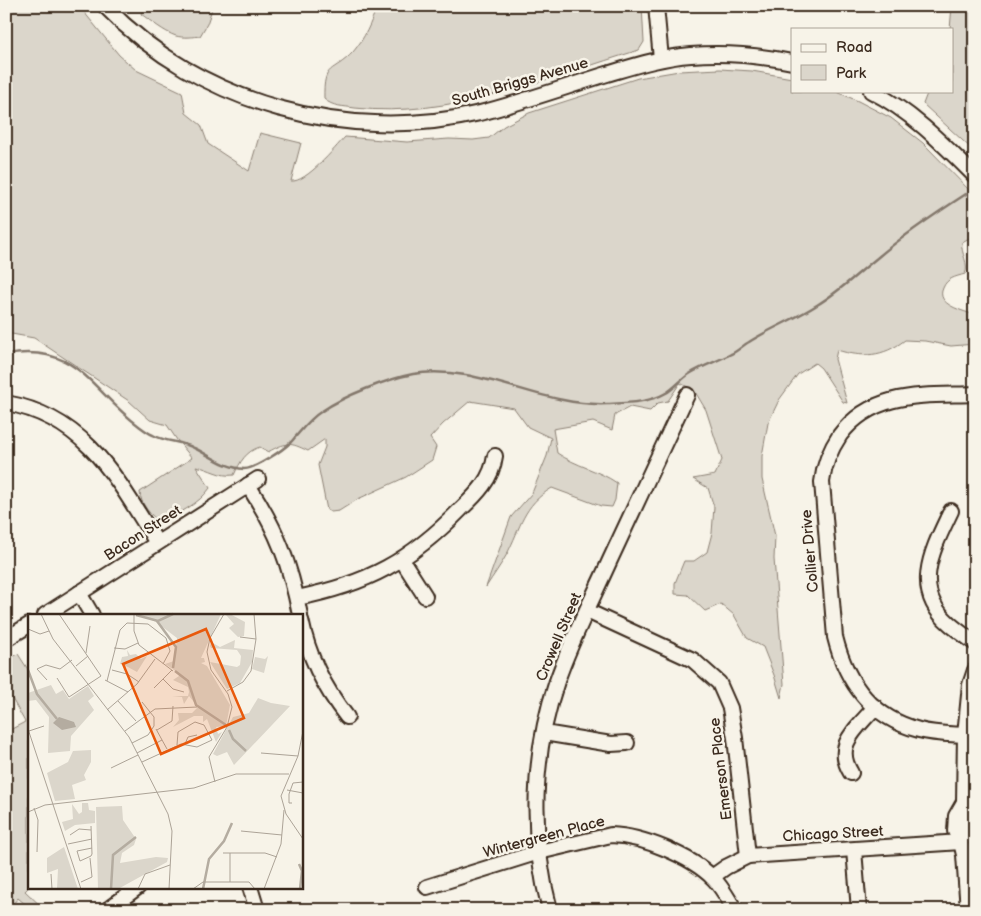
<svg xmlns="http://www.w3.org/2000/svg" width="981" height="916" viewBox="0 0 981 916" font-family="'Balsamiq Sans',sans-serif">
<style>
.green{fill:#dbd6cb;stroke:#8b8074}
.lines{fill:none;stroke-linecap:round;stroke-linejoin:round}
.stream{stroke:#84786c;stroke-width:2.5}
.minor-casing{stroke:#3b2a1e;stroke-width:18}
.minor{stroke:#f7f3e8;stroke-width:14}
.labels{text-anchor:middle;dominant-baseline:central;stroke-width:5;stroke-linejoin:round;paint-order:stroke}
.street-label{font-size:15px;fill:#3b2a1e;stroke:#f7f3e8}
.inset-river{fill:none;stroke:#b4aca0;stroke-width:2.5}
.inset-road{fill:none;stroke:#aca397;stroke-width:1}
.view{fill:#e8590c;fill-opacity:0.15;stroke:#e8590c;stroke-width:2.5}
.inset-edge{fill:none;stroke:#3b2a1e;stroke-width:2.5}
</style>
<rect width="100%" height="100%" fill="#f7f3e8"/>
<filter id="ink" filterUnits="userSpaceOnUse"><feTurbulence type="fractalNoise" baseFrequency=".02" numOctaves="2"/><feDisplacementMap in="SourceGraphic" scale="10" xChannelSelector="R" yChannelSelector="G"/><feConvolveMatrix kernelMatrix="1 2 1 2 8 2 1 2 1" color-interpolation-filters="sRGB"/></filter>
<g filter="url(#ink)">
<g class="green">
<path d="M6 6H79L119 55 136 70 182 92 186 113 201 125 208 144 249 171 260 133 301 143 291 181C306 183 335 148 345 137L407 142 449 139 473 140 489 138 504 126 529 113 638 78 679 71 720 69 752 71 792 78V91H835L858 101 891 118 923 143 975 196V235L962 242C960 253 970 264 965 274 955 277 947 278 943 288 935 305 964 311 975 315V344L951 346 925 341 905 340C883 357 863 358 837 350L835 359 847 403 843 402 821 368 815 363 798 374 779 400 768 423 762 456V479L775 536 774 559 784 684 781 698 774 675 763 647 747 638 734 615 721 604 705 611 688 595 675 594V583L684 561H694L707 552 712 533 714 507 708 488 693 479 715 475 722 460 706 410 694 390 680 383 668 401 658 403 650 411 630 407 615 415 612 430 593 422 553 429 557 453C576 466 598 470 617 483L615 500 612 507 601 506 552 488C523 505 521 527 507 554 501 565 493 576 486 587L511 517 532 493 547 456 551 438 528 427 514 408 470 401 443 424 430 438 436 447 432 460 406 477 358 499 339 511 331 512 327 510 318 465 325 447V439L308 451C290 442 286 442 268 452L260 447C246 451 240 462 234 475 220 477 210 469 196 466L210 488C199 504 178 514 161 522 151 517 140 503 140 492L192 458 177 440 167 425 150 420 129 401 34 338 6 333Z"/>
<path d="M144 6H213L207 24 200 36C193 37 183 38 176 36 164 32 151 21 141 14Z"/>
<path d="M377 6H642L644 42 639 50C551 77 448 119 355 108 343 106 333 107 324 99 323 62 333 74 353 52 365 38 371 23 377 6Z"/>
<path d="M952 6H975V152L923 104 928 91H952V29H950Z"/>
<path d="M18 654 29 671V887L25 891 45 910H32L18 898 8 910H6V732L25 722 6 688V661Z"/>
</g>
<g class="lines">
<path class="stream" d="M6 355C78 342 91 391 139 426 143 429 148 433 153 435 165 442 181 441 194 448 211 456 225 468 244 469 255 469 283 450 291 442 301 431 309 419 322 411 344 396 387 379 413 374 479 363 541 407 607 404 625 403 649 403 666 393 675 388 682 378 691 373 704 365 718 361 731 354 738 351 743 345 749 342 771 328 795 319 817 305 839 292 857 274 877 258 905 234 935 214 966 194"/>
<defs>
<g id="minor">
<path d="M105 6C200 105 349 144 480 113 523 102 565 87 607 74 634 66 662 57 691 55 726 52 758 55 792 62"/>
<path d="M656 6 661 59"/>
<path d="M871 91C911 111 943 144 975 176"/>
<path d="M6 403C87 417 118 481 157 543"/>
<path d="M248 485C277 530 290 563 300 615"/>
<path d="M951 511C933 549 910 590 950 624 958 631 967 637 975 643"/>
<path d="M402 560 425 596"/>
<path d="M79 593 92 615"/>
<path d="M297 598C368 584 410 561 461 509 477 494 492 479 495 456"/>
<path d="M587 611 693 660 719 683 730 708 735 738 748 856"/>
<path d="M45 615 258 479"/>
<path d="M301 620C308 655 325 689 347 717"/>
<path d="M6 639 29 625"/>
<path d="M544 733 611 744 627 743"/>
<path d="M965 735C950 734 934 734 919 730 872 718 846 682 835 637L822 482C824 464 830 450 840 435 874 390 924 396 975 394"/>
<path d="M851 773C833 744 857 729 875 707"/>
<path d="M964 802 956 816 955 831 961 842 964 855 968 910"/>
<path d="M961 842 967 831 968 815 964 802 965 735 970 685 975 670"/>
<path d="M854 850 859 910"/>
<path d="M712 877 726 867 748 856 961 842"/>
<path d="M250 887 257 910"/>
<path d="M427 887 539 852 611 835C642 836 691 856 713 878 722 887 728 899 735 910"/>
<path d="M107 910 138 887"/>
<path d="M550 910C530 836 532 754 557 681 571 640 592 600 610 560 636 505 661 450 687 395"/>
</g>
</defs>
<use href="#minor" class="minor-casing"/>
<use href="#minor" class="minor"/>
</g>
</g>
<g class="labels">
<g class="street-label">
<text transform="translate(520 82) rotate(-16)">South Briggs Avenue</text>
<text transform="translate(143 533) rotate(-33)">Bacon Street</text>
<text transform="translate(810 551) rotate(-95)">Collier Drive</text>
<text transform="translate(559 637) rotate(-67)">Crowell Street</text>
<text transform="translate(721 769) rotate(-97)">Emerson Place</text>
<text transform="translate(833 834) rotate(-3)">Chicago Street</text>
<text transform="translate(544 837) rotate(-15)">Wintergreen Place</text>
</g>
</g>
<g transform="translate(28 614)">
<rect width="275" height="275" fill="#f7f3e8"/>
<path d="M110 0H193L173 44H176L177 48 173 49 179 52 202 91 198 112 188 113 190 120 194 118 188 128 179 105 175 108V102H166L145 113 151 106 150 99H164L170 93 161 82 156 90 154 83 144 82H160L161 78 160 73 145 66 151 62 149 58 137 50 146 47 149 24 128 8ZM202 0 217 8 216 22 210 23 201 14 206 10 198 1ZM207 26 206 34 225 36 224 48 212 69 199 75 182 48 209 53 212 51 213 42 209 36 183 34 182 32 183 28 192 33ZM99 36 102 41 108 40 113 45 119 42 109 58 98 52 95 58 97 51 92 50 94 43 100 42ZM240 42 236 59 224 55 227 43 237 45ZM23 71 28 80 35 76 41 85 60 72 66 82 60 87 66 96 43 122 42 137 20 139 21 103 8 86 0 87V79ZM230 84 243 89 262 92 206 151 199 138 189 142 185 140 205 103 221 99ZM63 136V148L56 161 58 166 44 171 47 185 27 187 19 159 40 148 45 137ZM54 189H60L61 196 67 197V209L47 211 37 217 34 208 45 205 44 190 51 200 54 198ZM94 192 95 206 108 225 106 231 94 239 92 249 128 243 140 244 139 248 90 275H70L68 193ZM36 233 50 275H29L30 255 19 259V244Z" fill="#dbd6cb"/>
<path d="M31 103 46 108 48 113 34 116 25 109Z" fill="#b4aca0"/>
<path class="inset-river" d="M108 1 130 7 145 0M129 7 148 33 145 54M0 56 9 80 29 105M147 57 160 67 168 91 198 111M201 116 205 125 218 137M271 250 274 257 272 275M83 275 85 241 108 223M175 275 181 245 196 227 204 209"/>
<path class="inset-road" d="M13 0 25 25 101 123 140 200 144 217 141 275M106 0V17L111 31 145 57M0 15 12 20 21 17M212 23 228 25M86 34 97 35 110 29M58 39 62 12M48 52 60 42M84 56 99 60 111 68M29 64 41 83 73 62 31 0M135 65 145 75 156 78M19 66 9 55 18 51 32 55 44 46M77 66 100 78M79 67 92 16 99 9 120 10 138 24 142 37 135 50M126 74 144 56M199 77 215 68 223 57 228 25 226 0M90 87 108 107M79 96 109 70 127 45M0 115 53 275M128 115 139 135M129 116 144 107 145 92M1 117 16 112M97 117 127 95 169 93M275 117 270 142 253 182 258 200 275 225M104 129 120 121 126 112V103L114 88M157 130 160 123 169 121M109 139 134 126M233 139 270 142M114 148 153 130 169 133 184 126 176 111 167 108 150 118 149 131M83 154 110 141M187 168 181 143 199 113 204 93 200 80 183 56 179 38 182 24 196 0M259 176 275 179M264 189H261V180L265 169 275 168M275 192V208M6 194 10 206 9 238M0 198 17 191 166 174 208 160H261M63 212 64 240 63 242 52 247 49 237 64 234M213 217 254 221M42 221 51 215 63 216M40 230 64 225M195 239H237L249 243M202 239V268M23 260 24 275M53 268 64 263 62 244M110 275 117 260 142 251M165 275 175 268H221L227 275M236 275 253 230 256 196"/>
<path class="view" d="M178 15 216 104 133 140 95 50Z"/>
<rect width="275" height="275" class="inset-edge"/>
</g>
<rect width="981" height="916" fill="none" stroke="#f7f3e8" stroke-width="25"/>
<rect x="12" y="12" width="956" height="891" fill="none" stroke="#3b2a1e" stroke-width="2" filter="url(#ink)"/>
<rect x="791" y="28" width="162" height="65" fill="#f7f3e8" stroke="#aca397"/>
<rect x="801" y="44" width="25" height="8" fill="#f7f3e8" stroke="#aca397"/>
<text x="836" y="52" font-size="15" fill="#3b2a1e">Road</text>
<rect x="801" y="65" width="25" height="15" fill="#dbd6cb" stroke="#aca397"/>
<text x="836" y="78" font-size="15" fill="#3b2a1e">Park</text>
</svg>
